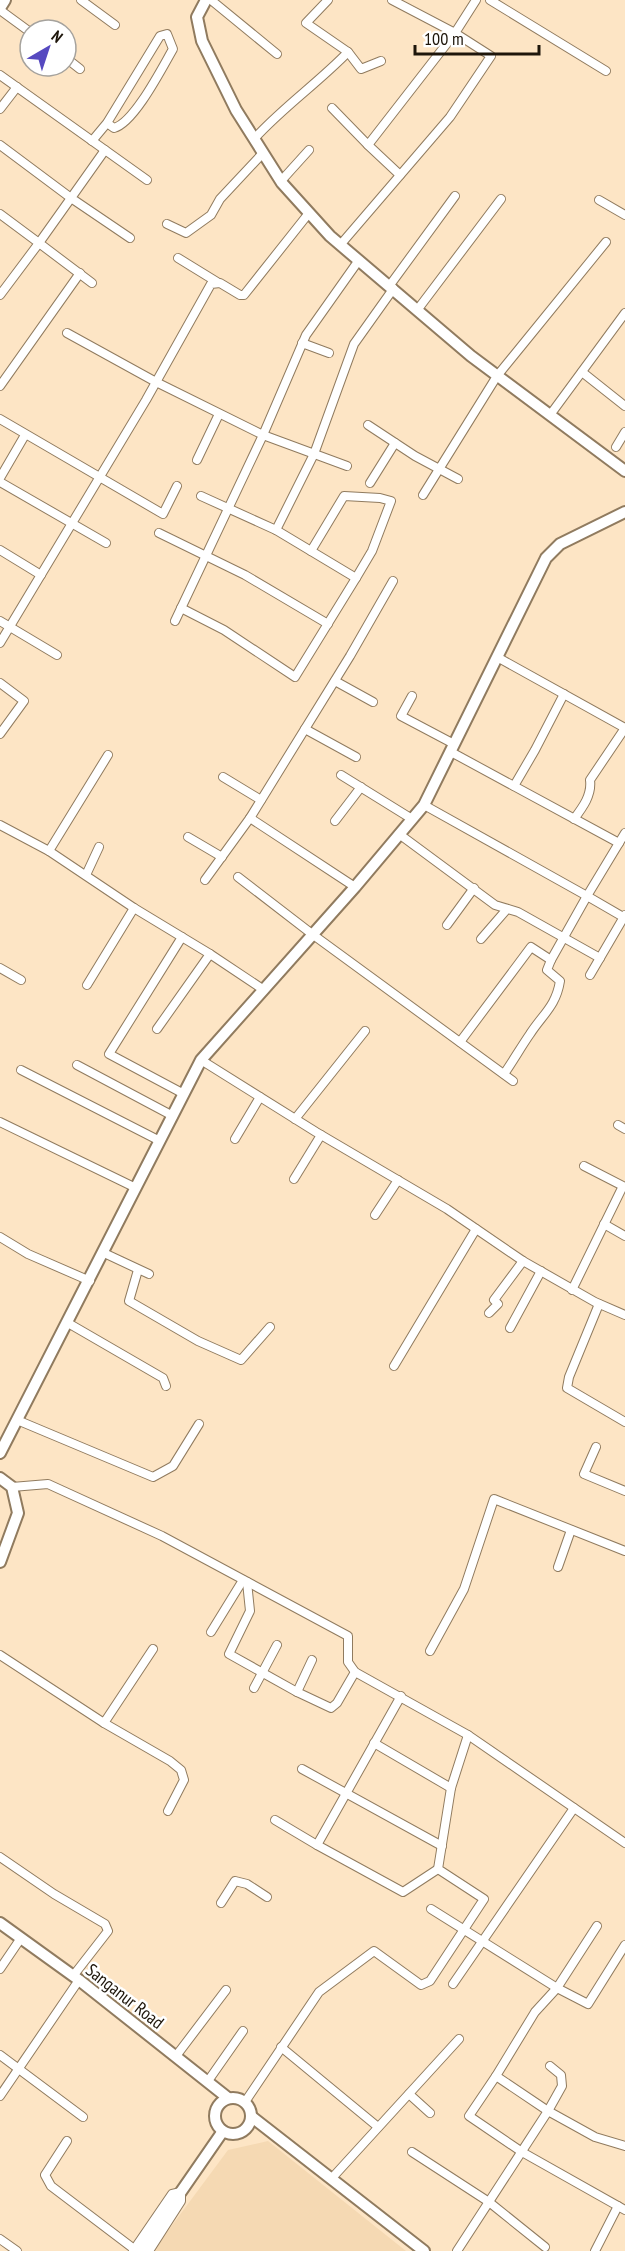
<svg xmlns="http://www.w3.org/2000/svg" width="625" height="2251" viewBox="0 0 625 2251" font-family="'PT Sans Narrow',sans-serif">
<style>
.built{fill:#f5d9b3}
.lines{fill:none;stroke-linecap:round;stroke-linejoin:round}
.street-casing{stroke:#907b5f;stroke-width:10}
.secondary-casing{stroke:#907b5f;stroke-width:14}
.street{stroke:#fff;stroke-width:8}
.secondary{stroke:#fff;stroke-width:10}
.labels{text-anchor:middle;dominant-baseline:central;stroke-width:5;stroke-linejoin:round;paint-order:stroke}
.street-label{font-size:18px;fill:#1e160b;stroke:#fff}
</style>
<rect width="100%" height="100%" fill="#fde5c5"/>
<path class="built" d="M268 2141 406 2251H153L228 2150Z"/>
<g class="lines">
<defs>
<g id="street">
<path d="M81 0 115 25"/>
<path d="M211 0 277 54"/>
<path d="M328 0 306 23 348 52 361 69 381 61"/>
<path d="M392 0 455 33 476 0"/>
<path d="M490 0 606 71"/>
<path d="M0 10 30 32"/>
<path d="M66 58 80 69"/>
<path d="M0 75 147 180"/>
<path d="M332 108 368 145 455 33 491 56 450 117 341 244"/>
<path d="M0 109 17 87"/>
<path d="M254 139C283 107 318 83 348 52"/>
<path d="M92 141 107 123 160 36 167 34 173 49C162 68 134 123 114 128L107 123"/>
<path d="M0 145 71 198 39 243 92 283"/>
<path d="M368 145 400 175"/>
<path d="M105 150 71 198 130 238"/>
<path d="M281 181 309 150"/>
<path d="M599 200 625 215"/>
<path d="M0 214 39 243 0 295"/>
<path d="M167 224 186 233 211 215 220 199 263 153"/>
<path d="M178 258 217 282"/>
<path d="M418 309 501 199"/>
<path d="M67 333 156 382 263 435 175 621"/>
<path d="M302 343 329 353"/>
<path d="M582 372 625 406"/>
<path d="M0 386 80 273"/>
<path d="M550 415 625 313"/>
<path d="M0 419 163 514 177 486"/>
<path d="M368 425 415 456 458 479"/>
<path d="M616 447 625 432"/>
<path d="M197 460 219 414"/>
<path d="M347 466 263 435 306 335 359 260"/>
<path d="M0 478 25 435"/>
<path d="M0 482 106 543"/>
<path d="M370 483 395 443"/>
<path d="M423 495 497 376 606 242"/>
<path d="M276 530 314 454 354 344 391 292 393 288 390 285 455 196"/>
<path d="M159 533 245 575 328 624"/>
<path d="M0 550 41 575"/>
<path d="M311 551 344 496 380 498 391 501 372 551 356 578"/>
<path d="M181 608 224 630 295 677 356 578 276 530 201 496"/>
<path d="M0 621 57 655"/>
<path d="M0 643 146 400 211 284 220 283 240 295H244L309 213"/>
<path d="M497 657 625 728"/>
<path d="M335 681 373 702"/>
<path d="M0 683 24 701 0 734"/>
<path d="M412 696 401 716 454 744"/>
<path d="M305 729 356 757"/>
<path d="M451 752 619 843"/>
<path d="M341 775 412 819"/>
<path d="M223 777 261 800"/>
<path d="M514 786 535 750 564 694"/>
<path d="M424 805 587 896 625 833"/>
<path d="M250 818 350 656 393 581"/>
<path d="M574 819C583 807 592 795 590 780L625 728"/>
<path d="M335 821 361 787"/>
<path d="M0 825 49 851 134 908 210 954 264 990"/>
<path d="M399 834 495 905 518 912 600 958"/>
<path d="M188 837 222 857"/>
<path d="M49 851 108 755"/>
<path d="M86 875 99 847"/>
<path d="M238 877 312 934 513 1081"/>
<path d="M205 880 250 818 355 887"/>
<path d="M447 925 474 888"/>
<path d="M182 937 109 1054 184 1094"/>
<path d="M481 939 507 909"/>
<path d="M0 968 21 980"/>
<path d="M590 975 625 915"/>
<path d="M87 985 134 908"/>
<path d="M157 1029 210 954"/>
<path d="M460 1042 531 947 551 960 587 896 625 918"/>
<path d="M201 1060 316 1132 447 1209 523 1261 595 1302 625 1315"/>
<path d="M77 1065 173 1116"/>
<path d="M21 1070 160 1141"/>
<path d="M504 1074C513 1061 521 1047 530 1034 543 1014 556 1006 560 981L547 970 551 960"/>
<path d="M295 1119 365 1031"/>
<path d="M0 1122 136 1188"/>
<path d="M618 1125 625 1129"/>
<path d="M235 1139 260 1097"/>
<path d="M294 1179 321 1135"/>
<path d="M375 1215 398 1180"/>
<path d="M604 1224 625 1236"/>
<path d="M0 1237 28 1254 90 1281"/>
<path d="M104 1253 149 1274"/>
<path d="M138 1270 129 1301 198 1341 241 1360 270 1327"/>
<path d="M572 1290 623 1186 584 1166"/>
<path d="M599 1304 569 1377 567 1388 625 1422"/>
<path d="M489 1313 498 1304 494 1300 523 1261"/>
<path d="M68 1323 163 1378 166 1386"/>
<path d="M510 1328 541 1271"/>
<path d="M394 1366 476 1229"/>
<path d="M17 1420 153 1477 173 1466 199 1424"/>
<path d="M596 1447 584 1474 625 1491"/>
<path d="M12 1487 48 1484 162 1536 348 1636V1662L355 1672 468 1735 625 1843"/>
<path d="M558 1567 571 1530"/>
<path d="M247 1582 250 1611 229 1654 297 1692 312 1660"/>
<path d="M211 1632 243 1580"/>
<path d="M430 1651 464 1589 494 1499 625 1551"/>
<path d="M0 1655 104 1723 153 1649"/>
<path d="M254 1688 277 1645"/>
<path d="M297 1692 331 1708 337 1703 355 1672"/>
<path d="M401 1696 317 1845 403 1892 438 1869"/>
<path d="M104 1723 170 1761 181 1770 184 1780 168 1811"/>
<path d="M374 1743 451 1788"/>
<path d="M302 1769 442 1846"/>
<path d="M275 1820 317 1845"/>
<path d="M0 1857 54 1894 105 1924 108 1931 73 1976"/>
<path d="M221 1903 235 1881 247 1884 267 1897"/>
<path d="M431 1909 557 1988 588 2004 625 1945"/>
<path d="M0 1969 21 1938"/>
<path d="M453 1984 574 1808"/>
<path d="M281 2047 378 2127"/>
<path d="M0 2055 83 2117"/>
<path d="M176 2056 226 1990"/>
<path d="M496 2076 535 2012 557 1988 597 1926"/>
<path d="M208 2081 243 2031"/>
<path d="M409 2094 430 2113"/>
<path d="M0 2096 79 1980"/>
<path d="M245 2102 319 1992 374 1951 421 1985 430 1981 484 1899 438 1869 451 1788 468 1735"/>
<path d="M67 2141 45 2175 51 2186 134 2249"/>
<path d="M625 2146 595 2137 548 2111 496 2076 469 2116 522 2152 625 2210"/>
<path d="M412 2152 489 2202 545 2247"/>
<path d="M332 2178 459 2039"/>
<path d="M0 2239 17 2251"/>
<path d="M133 2251 172 2194 181 2192V2201L149 2251"/>
<path d="M457 2251 548 2111 562 2086 561 2075 550 2066"/>
<path d="M595 2251 618 2206"/>
</g>
<g id="secondary">
<path d="M206 0 197 17 202 41 236 110 282 183 330 236 471 356 625 471"/>
<path d="M0 8 5 0"/>
<path d="M0 1453 201 1060 355 887 424 805 546 558 560 544 625 512"/>
<path d="M0 1478 12 1487 18 1513 0 1562"/>
<path d="M0 1923 79 1980 228 2098"/>
<circle cx="233" cy="2116" r="18"/>
<path d="M252 2117 424 2251"/>
<path d="M140 2251 223 2131"/>
</g>
</defs>
<use href="#street" class="street-casing"/>
<use href="#secondary" class="secondary-casing"/>
<use href="#street" class="street"/>
<use href="#secondary" class="secondary"/>
</g>
<g class="labels">
<g class="street-label">
<text transform="translate(125 1996) rotate(38)">Sanganur Road</text>
</g>
</g>
<g transform="translate(48 48) rotate(39)"><circle r="28" fill="#ffffff" stroke="#a5a29d" stroke-width="1.5"/>
<path d="M0-4.5L10 22L0 15L-10 22Z" fill="#5649c0"/>
<text y="-9" font-size="16" font-weight="bold" text-anchor="middle" fill="#1e160b">N</text>
</g>
<path d="M415 45v9h124v-9" fill="none" stroke="#1e160b" stroke-width="3"/>
<text x="424" y="45" font-size="18" fill="#1e160b" stroke="#ffffff" stroke-width="4.5" paint-order="stroke">100 m</text>
</svg>
